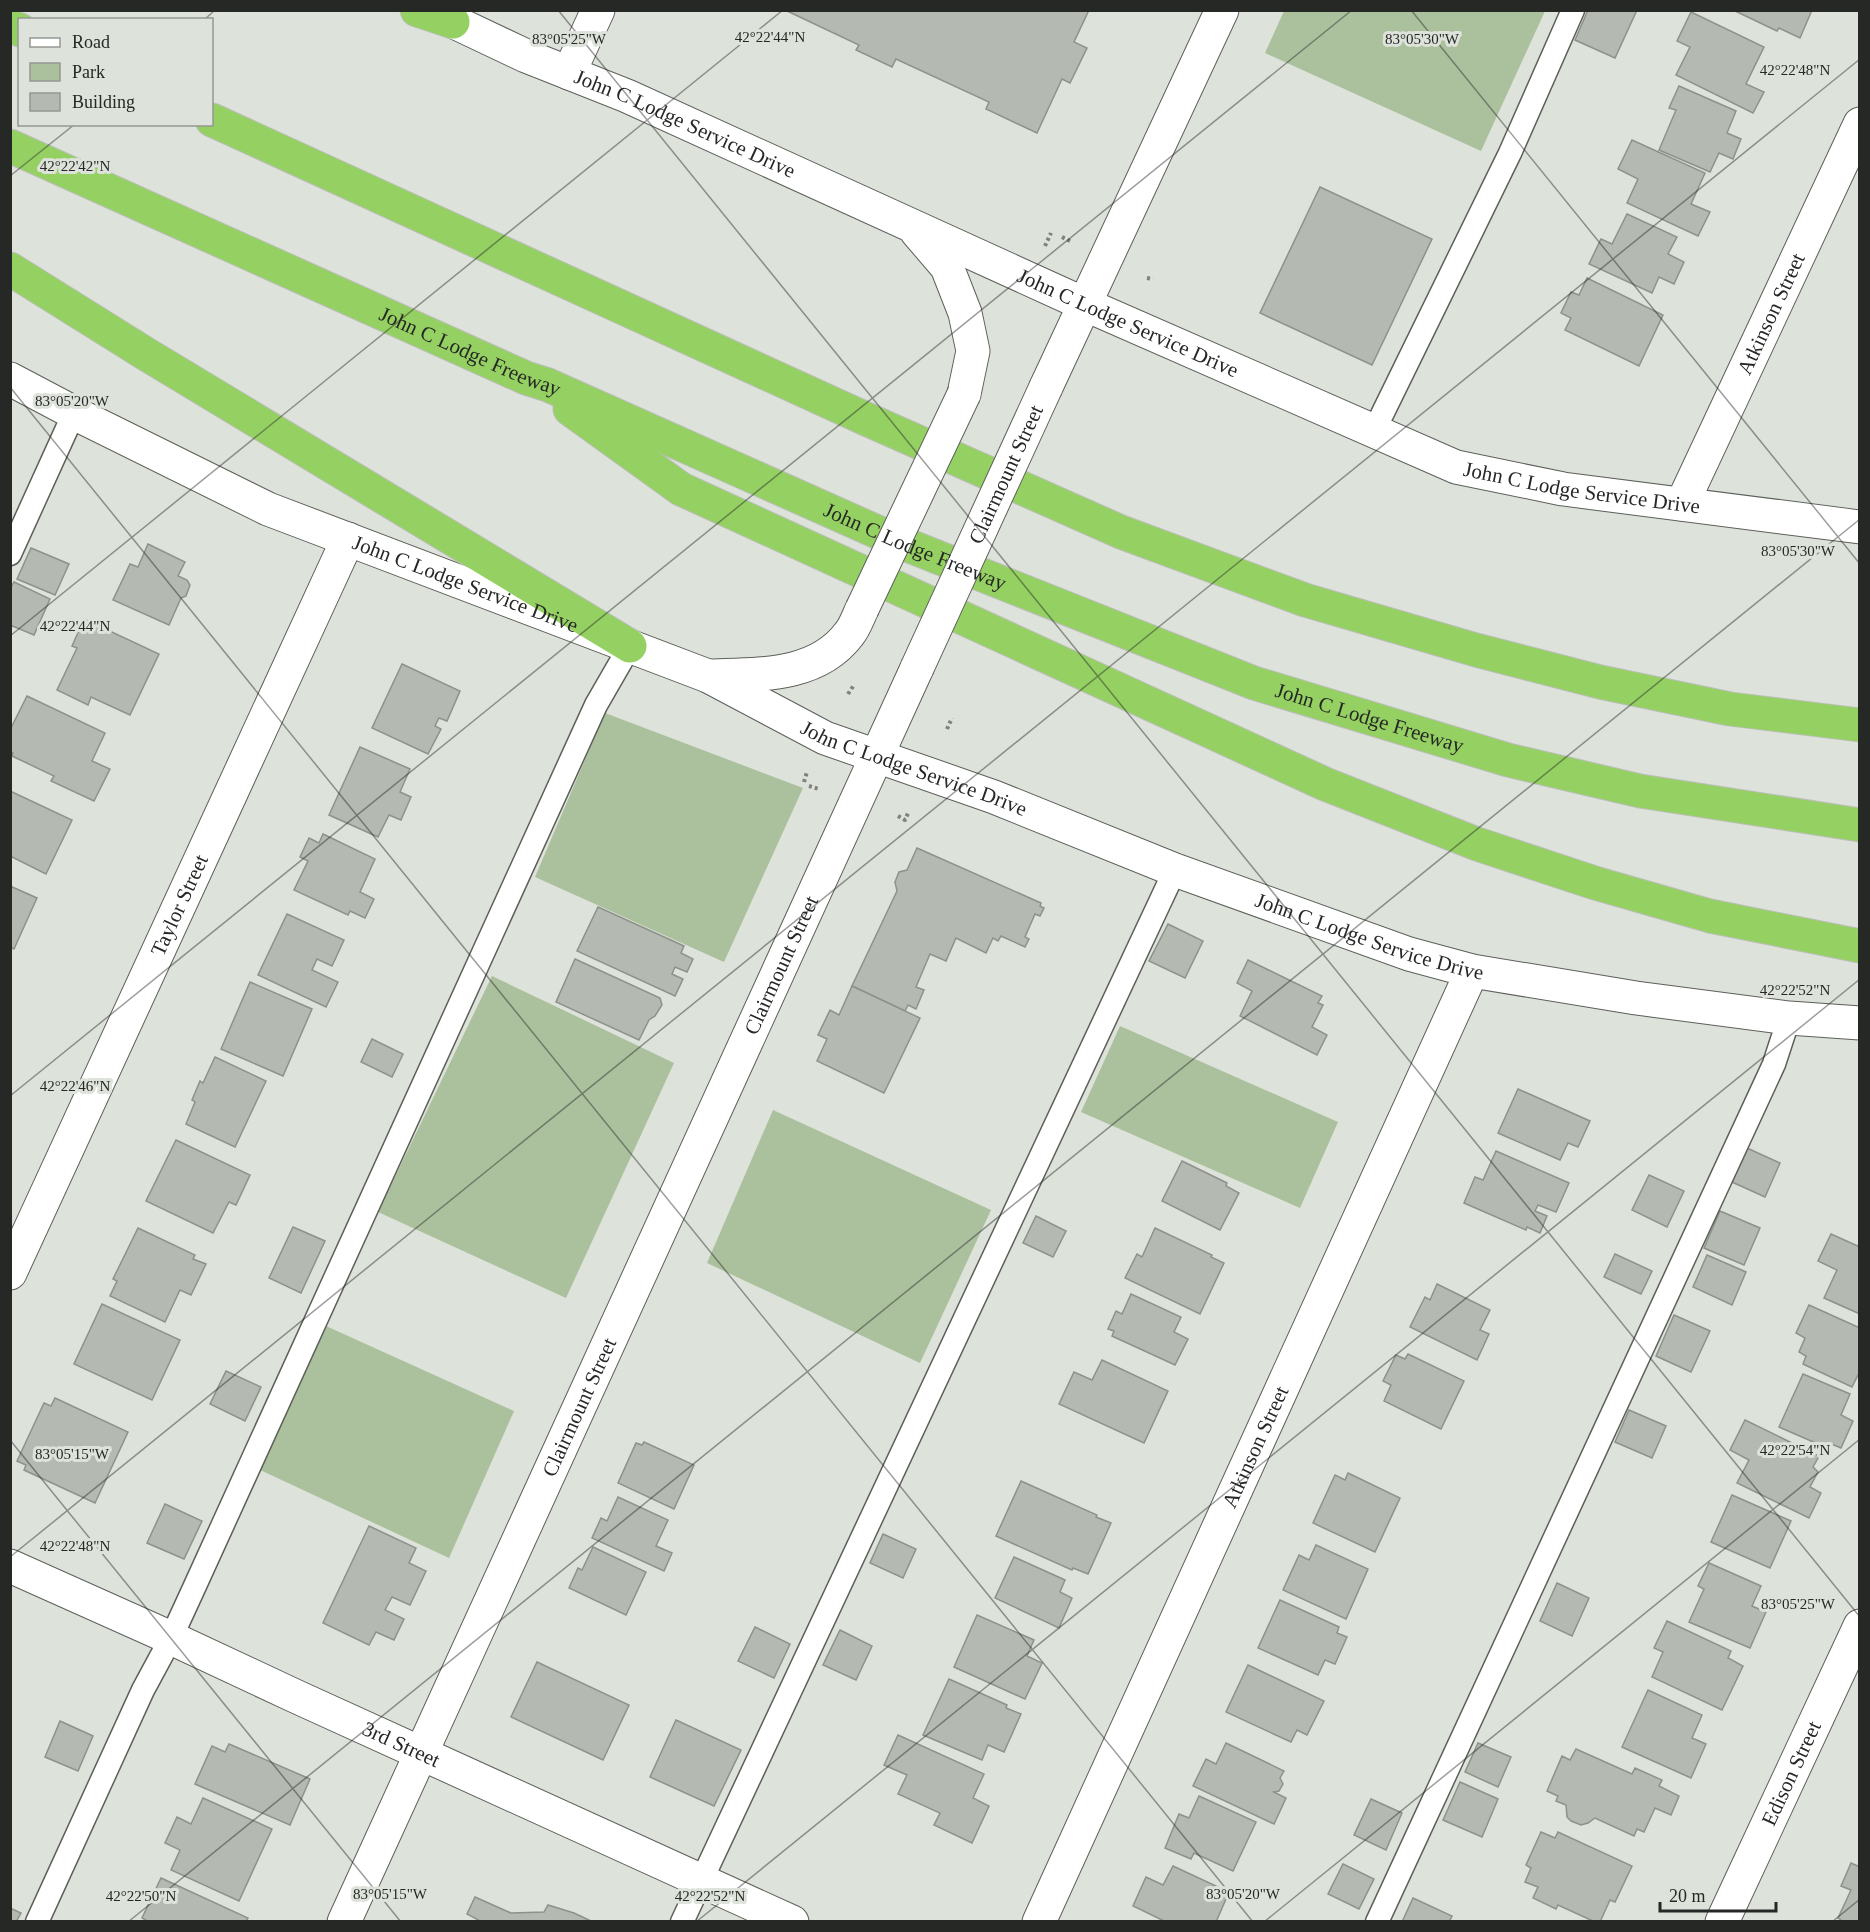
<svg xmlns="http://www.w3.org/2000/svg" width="1870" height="1932" viewBox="0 0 1870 1932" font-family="'Times New Roman',serif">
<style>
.green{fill:#abc09d}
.building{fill:#b4b9b1;stroke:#8d928a;stroke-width:1.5}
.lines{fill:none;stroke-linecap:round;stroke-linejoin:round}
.service-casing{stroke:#5c6059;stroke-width:25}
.minor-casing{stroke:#5c6059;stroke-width:35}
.tertiary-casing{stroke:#5c6059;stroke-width:35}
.secondary-casing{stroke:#5c6059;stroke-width:35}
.motorway-casing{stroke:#bebebe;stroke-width:35}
.path{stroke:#7e817c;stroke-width:4;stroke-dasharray:3 3;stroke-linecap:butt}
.service{stroke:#fff;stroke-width:22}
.minor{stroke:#fff;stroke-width:33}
.tertiary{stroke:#fff;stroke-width:33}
.secondary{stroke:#fff;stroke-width:33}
.motorway{stroke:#95d062;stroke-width:33}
.minor-bridge-casing{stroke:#5c6059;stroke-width:35;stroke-linecap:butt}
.secondary-bridge-casing{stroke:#5c6059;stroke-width:35;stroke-linecap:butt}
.minor-bridge{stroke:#fff;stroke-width:33}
.secondary-bridge{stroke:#fff;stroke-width:33}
.ticks{fill:none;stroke:#262825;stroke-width:1.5;stroke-opacity:0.45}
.labels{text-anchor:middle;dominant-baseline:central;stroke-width:6;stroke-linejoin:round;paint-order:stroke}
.street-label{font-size:21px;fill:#262825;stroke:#dde2da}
.ticks-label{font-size:15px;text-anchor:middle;fill:#262825;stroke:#dde2da;stroke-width:6;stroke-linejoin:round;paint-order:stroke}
</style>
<rect width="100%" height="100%" fill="#dde2da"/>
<g class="green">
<path d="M1284 11V10L1545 11 1481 151 1265 53Z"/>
<path d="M605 713 803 788 724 962 535 877Z"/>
<path d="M492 976 674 1063 566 1298 378 1212Z"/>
<path d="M1120 1026 1338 1122 1300 1208 1081 1112Z"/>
<path d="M773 1110 991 1210 920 1363 707 1263Z"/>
<path d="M326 1326 514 1411 449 1558 258 1469Z"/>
</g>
<g class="building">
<path d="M785 10H1089L1074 42 1087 48 1070 83 1062 79 1037 133 986 109 989 102 896 59 892 67 856 50 859 45Z"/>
<path d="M1588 10H1637L1615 58 1575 40Z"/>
<path d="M1733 10H1812L1800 38 1779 28 1777 31Z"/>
<path d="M1691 12 1764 47 1746 84 1764 92 1753 113 1676 75 1690 47 1677 41Z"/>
<path d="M1679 86 1736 111 1727 133 1741 139 1733 159 1719 153 1710 172 1659 150 1676 110 1669 108Z"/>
<path d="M1632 140 1705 173 1691 204 1710 212 1698 236 1627 203 1638 179 1618 169Z"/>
<path d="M1320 187 1432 239 1372 365 1260 313Z"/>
<path d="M1627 214 1677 237 1668 254 1684 262 1674 284 1659 277 1652 293 1589 264 1601 239 1612 244Z"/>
<path d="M1587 278 1663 315 1639 366 1565 330 1571 318 1561 313 1571 292 1579 295Z"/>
<path d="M148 544 185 562 178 576 187 580 190 585 186 596 181 598 169 625 113 600 130 564 138 567Z"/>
<path d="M31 548 69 564 55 595 17 579Z"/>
<path d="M14 582 50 599 34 635 10 625V589Z"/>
<path d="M84 619 159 654 130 715 91 697 88 705 57 690 77 648 72 646Z"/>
<path d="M402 664 460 691 447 721 439 718 435 726 441 729 428 754 372 728Z"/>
<path d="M27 696 105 733 92 761 110 769 94 801 51 781 54 776 12 756 13 753 10 752V730Z"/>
<path d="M360 747 410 769 400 792 411 797 401 820 389 815 378 837 329 815Z"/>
<path d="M10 791 72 820 46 874 10 856Z"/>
<path d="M323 834 375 859 360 892 374 899 365 918 350 911 348 915 294 890 308 861 300 857 309 838 319 843Z"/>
<path d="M917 848 1041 903 1040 906 1044 908 1040 916 1035 914 1025 937 1029 939 1025 947 1001 936 998 941 993 938 986 953 956 938 946 961 930 954 916 987 924 990 916 1009 908 1005 905 1011 852 986 897 891 895 882 899 872 907 870Z"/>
<path d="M10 886 37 898 14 949 10 947Z"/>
<path d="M598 907 684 946 681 953 693 959 687 972 675 967 672 974 683 979 675 996 577 951Z"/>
<path d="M287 914 344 940 332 966 317 959 312 970 338 982 326 1007 258 975Z"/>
<path d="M1168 924 1203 941 1185 978 1149 961Z"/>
<path d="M575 959 660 998 662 1005 655 1016 649 1020 639 1040 556 1002Z"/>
<path d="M1248 960 1322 996 1318 1003 1323 1005 1312 1027 1327 1035 1317 1055 1240 1016 1252 991 1237 983Z"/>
<path d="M250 982 312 1009 283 1076 221 1049Z"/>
<path d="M852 986 920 1018 884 1093 817 1061 827 1039 818 1035 830 1010 839 1015Z"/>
<path d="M372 1039 403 1054 392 1077 361 1062Z"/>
<path d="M215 1057 266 1081 235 1147 186 1124 195 1102 192 1100 200 1081 203 1083Z"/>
<path d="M1518 1089 1590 1121 1578 1147 1568 1143 1560 1160 1498 1133Z"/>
<path d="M176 1140 250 1175 236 1205 229 1202 213 1233 146 1201Z"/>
<path d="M1747 1148 1780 1163 1765 1197 1732 1182Z"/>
<path d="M1496 1151 1569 1183 1556 1212 1538 1205 1535 1211 1547 1216 1540 1233 1527 1227 1526 1230 1464 1203 1475 1177 1483 1180Z"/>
<path d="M1182 1161 1227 1183 1226 1186 1239 1193 1220 1230 1162 1201Z"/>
<path d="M1649 1175 1684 1191 1667 1227 1632 1210Z"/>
<path d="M1720 1211 1760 1228 1744 1265 1704 1248Z"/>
<path d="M1036 1216 1066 1231 1053 1257 1023 1243Z"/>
<path d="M293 1227 325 1241 301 1293 269 1278Z"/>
<path d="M138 1228 195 1255 193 1259 206 1264 191 1295 180 1290 165 1322 110 1296 117 1281 113 1279Z"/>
<path d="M1155 1228 1212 1255 1211 1257 1224 1263 1200 1314 1125 1278 1137 1254 1142 1257Z"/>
<path d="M1831 1234 1860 1247V1314L1824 1298 1837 1270 1818 1261Z"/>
<path d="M1615 1254 1652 1271 1641 1294 1604 1277Z"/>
<path d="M1707 1255 1746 1272 1732 1305 1693 1287Z"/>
<path d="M1437 1284 1490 1310 1480 1330 1489 1334 1477 1360 1410 1327 1425 1297 1430 1300Z"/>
<path d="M1131 1294 1181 1317 1174 1332 1188 1339 1175 1365 1112 1336 1114 1331 1108 1329 1116 1311 1122 1314Z"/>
<path d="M102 1304 180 1340 152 1400 74 1364Z"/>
<path d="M1809 1305 1860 1328V1371L1852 1387 1803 1364 1806 1356 1799 1352 1805 1338 1796 1333Z"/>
<path d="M1674 1315 1710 1331 1691 1372 1656 1356Z"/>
<path d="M1408 1354 1464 1381 1441 1429 1384 1401 1391 1385 1383 1381 1396 1355 1405 1359Z"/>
<path d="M1102 1360 1168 1391 1144 1443 1059 1404 1074 1372 1092 1380Z"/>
<path d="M226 1371 261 1387 245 1421 210 1404Z"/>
<path d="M1803 1374 1850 1394 1841 1415 1853 1421 1841 1448 1829 1443 1827 1448 1779 1427Z"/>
<path d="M55 1398 128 1432 95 1503 24 1470 26 1465 17 1461 44 1403 51 1406Z"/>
<path d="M1629 1410 1666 1426 1652 1458 1615 1442Z"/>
<path d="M1745 1420 1819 1456 1813 1467 1818 1472 1810 1487 1821 1493 1809 1518 1737 1483 1749 1460 1730 1450Z"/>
<path d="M644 1442 694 1465 674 1509 618 1483 636 1443 642 1445Z"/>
<path d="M1348 1473 1400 1498 1375 1552 1313 1523 1335 1475 1345 1480Z"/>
<path d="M1021 1481 1097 1515 1096 1517 1111 1523 1088 1574 1073 1568 1072 1570 996 1536Z"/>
<path d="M1732 1495 1791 1521 1770 1568 1711 1542Z"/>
<path d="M618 1497 668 1520 656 1546 672 1553 664 1571 592 1538 601 1518 607 1521Z"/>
<path d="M165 1504 202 1521 184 1559 147 1543Z"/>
<path d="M369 1526 416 1548 409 1563 426 1571 410 1605 392 1597 385 1610 404 1619 394 1640 376 1632 369 1645 323 1623Z"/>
<path d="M883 1534 916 1549 903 1578 870 1563Z"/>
<path d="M1316 1545 1368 1569 1346 1619 1283 1590 1299 1555 1309 1560Z"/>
<path d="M593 1547 646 1572 626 1615 569 1588 578 1568 582 1570Z"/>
<path d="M1014 1557 1065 1580 1060 1592 1072 1598 1059 1628 995 1598Z"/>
<path d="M1709 1563 1761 1586 1752 1606 1766 1612 1750 1648 1689 1622 1704 1589 1698 1586Z"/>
<path d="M1557 1583 1589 1598 1572 1636 1540 1621Z"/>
<path d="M1280 1600 1339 1627 1337 1633 1347 1637 1335 1664 1325 1660 1318 1675 1258 1648Z"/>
<path d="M977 1615 1034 1640 1027 1656 1042 1663 1025 1699 954 1667Z"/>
<path d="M1667 1621 1731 1651 1728 1658 1743 1666 1722 1710 1652 1677 1663 1652 1654 1648Z"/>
<path d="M755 1627 790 1644 774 1678 738 1661Z"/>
<path d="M840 1630 872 1646 856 1680 823 1665Z"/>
<path d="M537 1662 629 1705 603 1760 511 1717Z"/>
<path d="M1248 1665 1324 1701 1307 1735 1297 1730 1291 1742 1226 1712Z"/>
<path d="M949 1679 1007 1705 1006 1708 1021 1714 1004 1752 988 1745 982 1760 923 1735Z"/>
<path d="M1648 1690 1702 1715 1692 1738 1706 1744 1691 1778 1622 1747Z"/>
<path d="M676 1720 741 1750 714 1806 650 1777Z"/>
<path d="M60 1721 93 1736 78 1771 45 1757Z"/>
<path d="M898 1735 984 1774 973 1798 989 1806 972 1843 934 1825 940 1813 898 1794 907 1775 884 1765Z"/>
<path d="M1226 1743 1284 1771 1280 1778 1283 1784 1279 1791 1274 1792 1286 1798 1274 1824 1193 1786 1206 1759 1216 1764Z"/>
<path d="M1478 1743 1511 1757 1498 1787 1465 1772Z"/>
<path d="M229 1744 310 1779 290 1825 195 1784 212 1746 225 1752Z"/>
<path d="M1576 1749 1632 1774 1635 1768 1662 1780 1659 1786 1679 1796 1671 1815 1655 1808 1644 1832 1637 1829 1634 1836 1595 1818 1588 1823 1581 1825 1571 1821 1567 1817 1566 1805 1556 1801 1558 1796 1547 1791 1562 1756 1570 1760Z"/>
<path d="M1460 1782 1498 1799 1482 1837 1443 1820Z"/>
<path d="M1199 1796 1256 1822 1233 1871 1194 1853 1191 1859 1165 1848 1179 1814 1189 1818Z"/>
<path d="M203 1798 272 1829 239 1901 171 1870 180 1850 165 1843 177 1817 191 1824Z"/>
<path d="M1371 1799 1402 1813 1386 1850 1354 1835Z"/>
<path d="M1541 1832 1555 1838 1558 1832 1632 1866 1615 1902 1610 1900 1600 1922H1595L1558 1905 1556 1909 1533 1898 1538 1887 1525 1882 1531 1868 1526 1865Z"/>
<path d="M1851 1863 1860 1867V1922H1844L1838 1918 1851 1890 1841 1886Z"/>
<path d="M1343 1864 1374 1879 1359 1909 1328 1894Z"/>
<path d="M1173 1866 1229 1892 1216 1922H1166L1133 1906 1146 1877 1163 1885Z"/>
<path d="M161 1878 248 1918 246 1922H149L142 1918Z"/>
<path d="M475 1897 511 1913 544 1912 548 1905 574 1913 593 1922H482L467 1914Z"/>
<path d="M1413 1898 1452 1916 1449 1922H1402Z"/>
<path d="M10 1908 21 1913 16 1922H10Z"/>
</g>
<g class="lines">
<defs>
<g id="service">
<path d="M1374 431 1510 153 1573 10"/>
<path d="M10 554 74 413"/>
<path d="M37 1922 143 1690 171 1638 194 1588 596 705 630 646"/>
<path d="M682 1922 1175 870"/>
<path d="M1377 1922 1774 1064 1789 1018"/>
</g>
<g id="minor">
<path d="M569 73 598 10"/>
<path d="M1046 387 1222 10"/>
<path id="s1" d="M1682 504 1860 124"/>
<path id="s2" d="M10 1273 348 539"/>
<path id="s3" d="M344 1922 917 668"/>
<path id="s4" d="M1039 1922 1472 971"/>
<path id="s5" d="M1722 1922 1860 1626"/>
</g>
<g id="tertiary">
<path id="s6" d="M10 1566 171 1638 295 1696 792 1922"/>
</g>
<g id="secondary">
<path id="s7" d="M429 10 526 56 627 96 1084 304 1456 467 1563 489 1860 527"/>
<path d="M917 232 947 267 965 313 973 351 964 394"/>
<path id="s8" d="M10 379 82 417 268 509 708 676 825 738 994 797 1175 870 1409 954 1472 971 1636 998 1789 1018 1860 1023"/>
<path d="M708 676C757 674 816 678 849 634 855 627 858 617 862 609"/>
</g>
<g id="motorway">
<path d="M417 10 453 22"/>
<path d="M10 26 20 30"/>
<path d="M212 120 864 418 1121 532 1305 600 1476 650 1600 682 1730 709 1860 725"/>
<path id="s9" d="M10 146 526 378 548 385 902 543 1254 683 1508 760 1640 791 1860 825"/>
<path d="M10 269 146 354 630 646"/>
<path d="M570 409 681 489 1325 784 1477 844 1595 883 1710 916 1860 946"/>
</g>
</defs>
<use href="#service" class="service-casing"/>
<use href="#minor" class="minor-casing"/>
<use href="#tertiary" class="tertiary-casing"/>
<use href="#secondary" class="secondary-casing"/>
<use href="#motorway" class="motorway-casing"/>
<g class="path">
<path d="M1062 237 1072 242"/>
<path d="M1045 246 1051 233"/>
<path d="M1147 278 1153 279"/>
<path d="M848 694 854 685"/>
<path d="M947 729 952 718"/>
<path d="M804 782 807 772"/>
<path d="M809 786 819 789"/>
<path d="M898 816 905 820 909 811"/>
</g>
<use href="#service" class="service"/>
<use href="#minor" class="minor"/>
<use href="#tertiary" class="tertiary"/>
<use href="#secondary" class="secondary"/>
<use href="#motorway" class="motorway"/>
<defs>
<g id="minor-bridge">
<path id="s10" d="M917 668 1046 387"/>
</g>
<path id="secondary-bridge" d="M862 609 964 394"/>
</defs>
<use href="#minor-bridge" class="minor-bridge-casing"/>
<use href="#secondary-bridge" class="secondary-bridge-casing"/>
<use href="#minor-bridge" class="minor-bridge"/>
<use href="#secondary-bridge" class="secondary-bridge"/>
</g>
<path class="ticks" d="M558 10 1860 1617M1411 10 1860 564M204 20 215 10M10 176 75 124M10 387 1253 1922M10 636 783 10M10 1096 1352 10M10 1440 401 1922M10 1557 1860 59M128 1922 1860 519M696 1922 1860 979M1264 1922 1860 1439M1832 1922 1860 1899"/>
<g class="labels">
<g class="street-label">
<text stroke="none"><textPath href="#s7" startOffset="280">John C Lodge Service Drive</textPath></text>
<text stroke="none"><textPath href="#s1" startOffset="210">Atkinson Street</textPath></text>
<text stroke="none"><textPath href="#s7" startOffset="766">John C Lodge Service Drive</textPath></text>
<text stroke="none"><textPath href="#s9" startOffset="504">John C Lodge Freeway</textPath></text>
<text stroke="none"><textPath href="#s10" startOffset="213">Clairmount Street</textPath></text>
<text stroke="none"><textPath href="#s7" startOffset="1252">John C Lodge Service Drive</textPath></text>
<text stroke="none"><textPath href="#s9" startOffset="990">John C Lodge Freeway</textPath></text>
<text stroke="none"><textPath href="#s8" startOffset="500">John C Lodge Service Drive</textPath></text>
<text stroke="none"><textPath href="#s9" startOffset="1476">John C Lodge Freeway</textPath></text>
<text stroke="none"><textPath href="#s8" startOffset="986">John C Lodge Service Drive</textPath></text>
<text stroke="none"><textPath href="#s2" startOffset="405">Taylor Street</textPath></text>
<text stroke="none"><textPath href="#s8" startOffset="1472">John C Lodge Service Drive</textPath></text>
<text stroke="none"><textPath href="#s3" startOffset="1052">Clairmount Street</textPath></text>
<text stroke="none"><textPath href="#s3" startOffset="566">Clairmount Street</textPath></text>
<text stroke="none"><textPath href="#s4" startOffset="522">Atkinson Street</textPath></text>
<text stroke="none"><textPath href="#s6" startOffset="430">3rd Street</textPath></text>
<text stroke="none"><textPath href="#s5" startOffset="164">Edison Street</textPath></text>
</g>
</g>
<g class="ticks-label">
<text x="770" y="42">42°22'44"N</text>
<text x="569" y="44">83°05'25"W</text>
<text x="1422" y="44">83°05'30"W</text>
<text x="1795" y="75">42°22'48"N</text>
<text x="75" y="171">42°22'42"N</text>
<text x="72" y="406">83°05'20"W</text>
<text x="1798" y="556">83°05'30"W</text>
<text x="75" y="631">42°22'44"N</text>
<text x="1795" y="995">42°22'52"N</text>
<text x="75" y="1091">42°22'46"N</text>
<text x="1795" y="1455">42°22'54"N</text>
<text x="72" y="1459">83°05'15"W</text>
<text x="75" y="1551">42°22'48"N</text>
<text x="1798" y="1609">83°05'25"W</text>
<text x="390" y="1899">83°05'15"W</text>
<text x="1243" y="1899">83°05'20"W</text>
<text x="141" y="1901">42°22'50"N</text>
<text x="710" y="1901">42°22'52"N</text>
</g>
<rect width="1870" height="1932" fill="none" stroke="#262825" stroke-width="24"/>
<rect x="18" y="18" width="195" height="108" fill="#dde2da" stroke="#949892" stroke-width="1.5"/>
<rect x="30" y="38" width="30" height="9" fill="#ffffff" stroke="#949892" stroke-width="1.5"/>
<text x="72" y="48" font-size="18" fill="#262825">Road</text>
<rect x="30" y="63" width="30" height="18" fill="#abc09d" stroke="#949892" stroke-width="1.5"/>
<text x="72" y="78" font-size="18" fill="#262825">Park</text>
<rect x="30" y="93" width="30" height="18" fill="#b4b9b1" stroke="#949892" stroke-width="1.5"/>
<text x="72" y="108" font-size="18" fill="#262825">Building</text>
<path d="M1660 1902v9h116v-9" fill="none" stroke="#262825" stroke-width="3"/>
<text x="1669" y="1902" font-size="18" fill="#262825" stroke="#dde2da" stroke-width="4.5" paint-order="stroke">20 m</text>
</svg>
